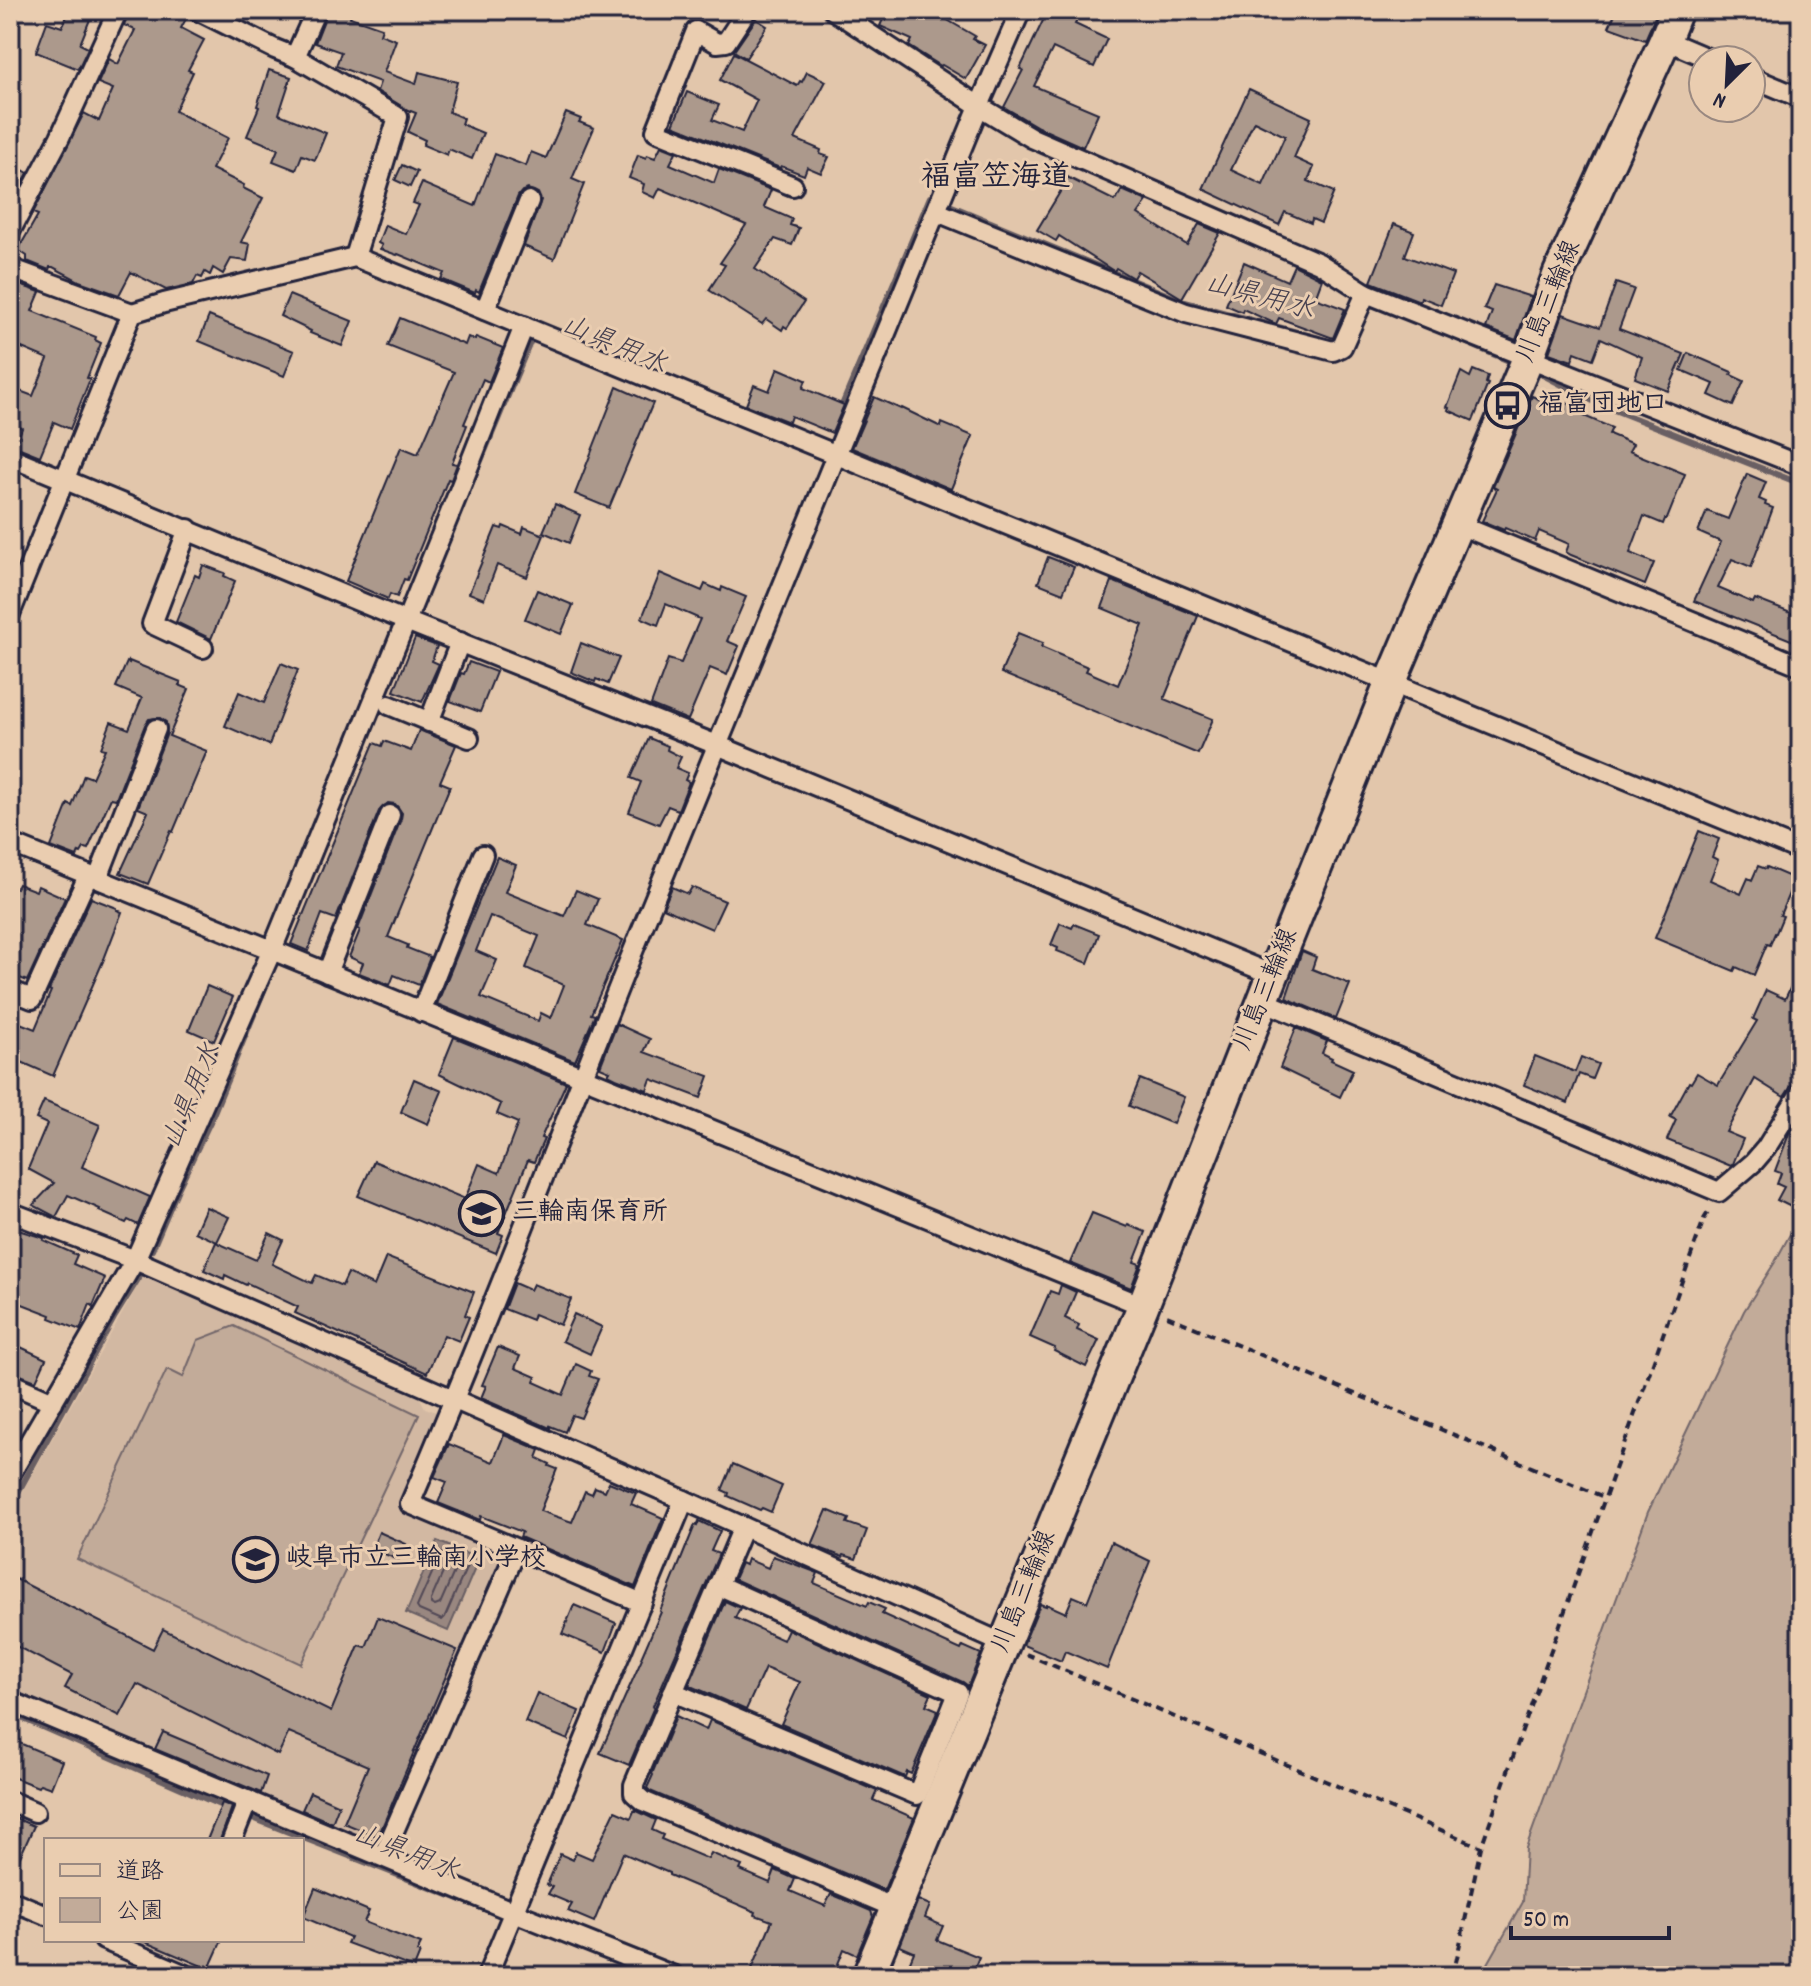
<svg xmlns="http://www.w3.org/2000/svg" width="1811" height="1986" viewBox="0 0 1811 1986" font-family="Dekko,'Klee One',sans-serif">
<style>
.built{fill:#d2b8a2}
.green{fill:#c2ab99;stroke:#72666a;stroke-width:2}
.water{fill:#998780;stroke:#695f64;stroke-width:2}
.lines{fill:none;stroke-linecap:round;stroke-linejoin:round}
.shore{stroke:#524a57;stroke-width:2}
.stream{stroke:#695f64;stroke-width:6}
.building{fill:#ac998c;stroke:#22223b;stroke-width:2;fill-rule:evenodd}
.street-casing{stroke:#22223b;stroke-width:24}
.primary-casing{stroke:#22223b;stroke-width:36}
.path{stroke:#22223b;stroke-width:4;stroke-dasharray:8 6;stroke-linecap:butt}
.street{stroke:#eacdb0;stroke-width:18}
.primary{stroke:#eacdb0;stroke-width:30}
.labels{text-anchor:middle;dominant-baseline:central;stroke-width:6;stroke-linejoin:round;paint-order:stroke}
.street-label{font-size:26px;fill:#22223b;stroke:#eacdb0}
.poi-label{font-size:26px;font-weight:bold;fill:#22223b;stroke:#eacdb0;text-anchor:start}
.water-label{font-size:28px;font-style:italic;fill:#464050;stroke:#eacdb0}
.quarter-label{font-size:30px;font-weight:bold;fill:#22223b;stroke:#eacdb0}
</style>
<rect width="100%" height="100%" fill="#e2c6ab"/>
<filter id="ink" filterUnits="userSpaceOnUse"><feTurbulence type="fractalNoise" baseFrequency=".0125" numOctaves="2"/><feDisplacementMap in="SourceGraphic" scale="16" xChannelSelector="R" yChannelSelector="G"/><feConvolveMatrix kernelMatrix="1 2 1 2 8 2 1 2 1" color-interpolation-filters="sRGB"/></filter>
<g filter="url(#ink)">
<path class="built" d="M146 1271 419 1396 425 1408 436 1412 398 1509 497 1552 502 1566 374 1848 10 1692V1514Z"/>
<g class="green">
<path d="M1801 1214V1976H1481L1523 1902 1526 1848 1648 1512 1744 1311 1775 1262Z"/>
<path d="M234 1326 419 1415 301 1664 77 1559 167 1369 183 1377 198 1340Z"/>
</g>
<path class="water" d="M437 1541 479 1559 448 1631 406 1613Z"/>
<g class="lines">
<g class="shore">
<path d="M441 1553 465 1562 467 1566 445 1617 442 1620 419 1610 417 1607Z"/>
<path d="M448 1566 453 1568 454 1572 440 1604 435 1606 431 1604V1600L445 1568Z"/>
</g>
<g class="stream">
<path d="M947 204 1185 302 1319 338"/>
<path d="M1460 340 1516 364"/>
<path d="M1539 373 1599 404 1801 484"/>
<path d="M840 410 930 197"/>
<path d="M758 432 820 457"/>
<path d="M468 492 531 340 533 337 537 339"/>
<path d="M152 1250 177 1191 210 1122 269 978"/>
<path d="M10 1507 114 1318 137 1281 143 1268"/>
<path d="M10 1713 222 1806 487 1910"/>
</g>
</g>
<g class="building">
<path d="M70 10H75L91 17 80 44 88 48 78 69 36 52 47 22 62 27Z"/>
<path d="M130 10H173L187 17 181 28 204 40 188 70 193 72 175 111 228 138 212 169 244 185 243 188 263 198 241 242 250 244 247 261 231 259 223 274 213 268 210 275 205 272 202 278 197 276 193 284 166 290 131 272 119 295 79 281 53 267H50L49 270 27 261V256L18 250 38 215 33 213 84 113 99 121 113 89 98 83 109 59 118 64 135 30 124 25Z"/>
<path d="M328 10H353L350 17 382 28 380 34 396 40 384 72 416 84 419 72 457 82 449 112 463 118 461 124 483 133 472 159 449 149 447 155 423 145 425 140 408 132 416 113 408 110 377 91 380 82 336 66 341 52 315 43Z"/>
<path d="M887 10H930L975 36 973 39 985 45 966 79 942 65 941 66 909 46 912 40 880 26Z"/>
<path d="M1048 10H1069L1080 15 1075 24 1107 39 1094 67 1053 48 1034 86 1098 113 1083 147 1038 127 1004 107 1023 70 1020 69Z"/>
<path d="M1617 10H1658L1645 40 1609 27Z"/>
<path d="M756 19 767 26 746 58 734 51Z"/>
<path d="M734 53 797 86 800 81 802 82 807 72 826 81 795 139 821 150 820 154 829 157 821 173 807 167 804 175 781 166 780 168 673 125 687 92 719 105 712 120 742 132 757 100 720 80Z"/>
<path d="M269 70 291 77 279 114 326 133 315 160 302 155 296 170 273 161 278 149 247 136 259 107 257 106Z"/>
<path d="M1249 89 1311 118 1294 158 1314 167 1308 181 1334 192 1321 223 1312 219 1311 223 1285 212 1279 225 1203 189ZM1254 121 1285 136 1263 185 1231 170Z"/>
<path d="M566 113 581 119 579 122 594 128 572 179 584 184 554 259 524 246 541 200 538 193 528 189 522 191 518 196 479 292 476 290 475 293 441 279 444 273 398 254 397 255 380 249 382 245 378 243 385 225 406 234 419 205 413 203 422 183 475 206 495 154 526 166 531 152 546 158Z"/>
<path d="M661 146 676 152 670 164 714 183 719 169 771 190 764 207 792 219 790 225 799 228 792 245 775 239 755 269 804 302 787 328 784 326 782 330 766 319 762 324 709 290 725 265 720 263 746 225 660 188 655 198 642 192 644 184 629 178 638 155 646 158 647 155 655 158Z"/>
<path d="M10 162 28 173 12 203 10 202Z"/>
<path d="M402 165 417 172 410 187 395 180Z"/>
<path d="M1067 177 1115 201 1122 190 1147 201 1138 214 1187 245 1199 224 1220 233 1182 298 1137 271 1133 278 1116 268 1114 271 1112 270 1059 236 1056 241 1037 230 1060 192Z"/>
<path d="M1394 224 1414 232 1405 256 1453 274 1441 305 1421 297 1420 301 1371 282Z"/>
<path d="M1244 262 1287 281 1294 265 1322 279 1315 298 1345 309 1333 338 1279 318 1276 324 1243 309 1242 312 1226 305Z"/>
<path d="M1616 283 1634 289 1619 329 1684 354 1668 391 1635 378 1642 357 1601 338 1593 359 1575 352 1572 361 1549 353 1563 314 1600 327Z"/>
<path d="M10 284 16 286 17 284 40 292 32 311 96 337 95 340 101 343 87 378 90 379 70 429 54 422 40 456 15 446 22 428 10 423V401L15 402 20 391 33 396 48 359 10 343Z"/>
<path d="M1494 285 1531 297 1516 340 1486 328 1492 312 1484 309Z"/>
<path d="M289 295 352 321 342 346 310 333 311 331 280 316Z"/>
<path d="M209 316 294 351 284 376 199 341Z"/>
<path d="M400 318 465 345 468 337 475 340 476 337 503 348 489 382 483 379 464 424 467 425 452 463 457 464 451 480 448 479 407 580 404 579 397 597 390 594 388 599 346 581 401 447 418 454 454 372 388 346Z"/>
<path d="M1688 353 1732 372 1731 375 1744 381 1733 406 1709 395 1714 384 1681 370Z"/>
<path d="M778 368 806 380 803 388 844 405 832 433 791 416 789 422 746 405 754 385 769 391Z"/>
<path d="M1473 370 1488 376 1486 383 1488 384 1473 421 1448 410 1449 408 1447 407 1461 372 1470 377Z"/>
<path d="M617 387 653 403 609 508 575 494Z"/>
<path d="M1532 396 1559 408 1562 401 1586 411 1584 416 1612 428 1609 434 1633 444 1629 451 1685 474 1667 519H1665L1663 524 1644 516 1630 553 1654 563 1645 585 1571 555 1566 552 1569 544 1539 531 1535 541 1505 528 1504 530 1482 521 1497 489 1493 487Z"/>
<path d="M874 397 901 409 902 408 941 427 942 423 973 436 951 489 852 448Z"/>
<path d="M1747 474 1766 482 1759 499 1766 502 1765 505 1773 508 1751 567 1732 559 1718 588 1753 603 1755 599 1801 617V644L1694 601 1721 542 1698 532 1707 511 1728 519Z"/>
<path d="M555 504 580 515 569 543 543 532Z"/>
<path d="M503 526 522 534 524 527 544 535 527 577 497 565 484 599 469 593 496 527 502 529Z"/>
<path d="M1048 557 1074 567 1063 593 1038 583Z"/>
<path d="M203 565 225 573 224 576 235 581 211 639 176 622 195 575 199 577Z"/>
<path d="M660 573 702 591 705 584 721 591 722 587 746 597 727 641 739 646 727 675 710 668 688 720 651 705 668 659 681 663 700 619 666 604 658 625 642 618Z"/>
<path d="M1112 581 1198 616 1164 699 1213 719 1198 754 1001 673 1018 633 1043 643 1041 647 1088 667 1086 671 1118 685 1143 625 1102 608Z"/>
<path d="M537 590 573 605 561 634 525 619Z"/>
<path d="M415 638 437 646 432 661 439 664 422 702 394 691Z"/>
<path d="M581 643 619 658 608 684 596 679 595 682 571 672Z"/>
<path d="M129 661 181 682 179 685 189 689 169 736 207 751 173 832 171 831 148 884 120 873 148 812 138 808 167 733 166 722 160 718 149 719 145 725 116 799 111 798 88 849 84 848 81 853 79 852 77 857 51 847 68 804 72 806 84 775 92 778 105 749 101 748 111 722 129 729 142 698 116 687 127 662 129 663Z"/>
<path d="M469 662 496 672 480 712 450 701 461 673 464 674Z"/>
<path d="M281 663 298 670 269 745 225 726 239 692 264 703Z"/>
<path d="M419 730 456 745 440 782 450 786 388 937 408 945 407 948 430 957 419 985 394 975 390 985 359 973 363 963 349 957 360 930 358 929 401 819 402 813 395 804 388 803 379 811 336 919 322 914 308 951 291 944 374 743 382 746 384 741 411 751Z"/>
<path d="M649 738 668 746 667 750 681 757 676 768 688 773 685 780 689 782 678 810 668 806 659 824 629 812 641 782 631 778Z"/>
<path d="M1699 831 1719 839 1712 857 1718 860 1710 880 1741 894 1748 878 1752 880 1758 866 1766 869 1767 867 1795 879 1780 915 1783 916 1776 933H1775L1770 945 1767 944 1754 975 1736 967 1734 971 1655 938Z"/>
<path d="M497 857 516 865 505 892 564 916 576 890 598 899 587 925 623 940 591 1014 595 1015 575 1061 437 1004ZM490 916 539 936 526 968 564 985 551 1018 541 1013 538 1021 481 997 497 960 476 951Z"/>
<path d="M18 884 36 891 38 886 65 898 27 981 10 974V886L16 888Z"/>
<path d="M672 887 688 894 692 887 725 901 712 929 663 908Z"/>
<path d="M91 898 117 908V910L122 912 104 959 53 1076 10 1057V1019L35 1029 51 991 49 990Z"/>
<path d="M1060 923 1072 928 1074 924 1099 934 1088 963 1057 951 1058 948 1051 945Z"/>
<path d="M1302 951 1316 957 1312 969 1350 984 1336 1019 1286 998Z"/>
<path d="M1801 965V1071L1784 1097 1755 1079 1726 1132 1743 1139 1733 1164 1731 1166 1667 1140 1676 1120 1670 1117 1689 1082 1691 1083 1697 1073 1718 1085 1757 1021 1753 1019 1766 990 1785 999Z"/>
<path d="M207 986 233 997 214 1041 189 1030Z"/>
<path d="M617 1024 650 1039 644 1052 709 1076 701 1098 651 1079 647 1090 616 1078 608 1074 610 1071 600 1067Z"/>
<path d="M1296 1028 1327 1041 1322 1053 1332 1058 1331 1060 1353 1070 1340 1097 1280 1068Z"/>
<path d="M454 1037 566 1083 541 1138 544 1139 534 1162 528 1160 498 1233 503 1235 496 1253 358 1196 374 1161 465 1199 479 1164 499 1173 518 1123 497 1114 501 1104 439 1074Z"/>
<path d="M1535 1056 1575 1072 1581 1057 1598 1064 1592 1079 1579 1074 1568 1103 1524 1085Z"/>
<path d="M414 1079 442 1091 428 1124 401 1112Z"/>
<path d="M1140 1079 1184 1097 1173 1124 1129 1106Z"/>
<path d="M44 1101 100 1125 82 1167 150 1197 138 1225 128 1220 126 1223 99 1211 100 1209 68 1195 56 1217 33 1205 54 1183 28 1169 47 1124 36 1119Z"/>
<path d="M1801 1115V1212L1777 1200 1784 1187 1777 1184 1781 1173 1775 1171 1789 1134Z"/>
<path d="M206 1207 229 1217 217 1242 195 1232Z"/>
<path d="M1092 1213 1127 1227 1128 1225 1146 1232 1134 1262 1140 1264 1131 1288 1070 1263Z"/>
<path d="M18 1230 44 1238 43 1240 77 1255 73 1264 105 1278 93 1306 90 1304 80 1330 50 1318 51 1315 12 1300 10 1262Z"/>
<path d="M269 1233 283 1240 272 1264 312 1283 316 1275 342 1286 348 1273 374 1286 386 1257 474 1292 465 1315 469 1317 459 1341 444 1335 427 1373 295 1313 298 1307 247 1283 246 1285 225 1275 224 1279 204 1270 216 1242 256 1260Z"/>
<path d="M514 1283 530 1290 533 1284 571 1299 560 1325 534 1314 532 1320 504 1309Z"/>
<path d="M1061 1285 1076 1292 1065 1318 1079 1325 1077 1330 1099 1340 1086 1367 1054 1351 1055 1348 1030 1337 1050 1291 1058 1294Z"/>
<path d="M574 1314 602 1327 590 1354 562 1341Z"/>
<path d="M10 1342 46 1359 36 1381 10 1371Z"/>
<path d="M498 1347 520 1356 515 1368 536 1377 534 1382 563 1395 576 1364 591 1371 589 1376 598 1379 581 1418 572 1415 565 1432 550 1426V1428L481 1398 486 1386 482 1385Z"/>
<path d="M504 1435 540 1450 537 1458 550 1464 549 1466 557 1469 540 1511 572 1522 585 1491 592 1494 595 1487 605 1491 609 1482 636 1493 631 1504 663 1518 635 1587 520 1537 522 1532 481 1516 480 1520 438 1503 447 1482 434 1477 449 1444 493 1462Z"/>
<path d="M733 1464 782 1486 771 1512 762 1508 760 1510 728 1496 729 1493 722 1490Z"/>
<path d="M827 1510 849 1519 847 1523 867 1530 856 1559 844 1555 843 1557 812 1545Z"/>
<path d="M699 1521 720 1531 711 1551 719 1554 653 1706 654 1707 629 1765 600 1753 642 1659 641 1658 661 1612 660 1611 678 1567 695 1525 697 1526Z"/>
<path d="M379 1532 406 1544 399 1560 372 1549Z"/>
<path d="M1111 1542 1150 1561 1107 1669 1065 1651 1061 1661 1023 1645 1040 1604 1046 1606V1604L1066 1613 1073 1596 1087 1602Z"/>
<path d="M773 1556 818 1573 814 1583 867 1606 869 1602 885 1609 882 1614 961 1650 963 1646 981 1654 968 1686 963 1682 734 1579 741 1563 745 1565 747 1559 768 1568Z"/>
<path d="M10 1576 153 1649 163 1629 331 1712 359 1645 366 1647 378 1617 457 1650 378 1837 344 1823 368 1766 289 1732 278 1755 137 1684 120 1716 65 1688 72 1675 10 1643Z"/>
<path d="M725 1601 740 1608 735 1618 783 1640 788 1629 931 1694 926 1705 938 1710 911 1774 907 1772 905 1777 781 1724 800 1682 765 1668 746 1710 689 1685Z"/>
<path d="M574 1605 616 1623 605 1652 562 1634Z"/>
<path d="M537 1693 579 1711 568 1740 525 1722Z"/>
<path d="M676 1716 706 1730 710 1720 877 1791 873 1800 914 1818 884 1890 650 1791 647 1788 653 1775 652 1774Z"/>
<path d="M163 1732 267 1776 261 1793 155 1749Z"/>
<path d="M10 1739 62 1761 51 1788 40 1784 38 1787 10 1776Z"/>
<path d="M310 1792 339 1805 332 1823 302 1810Z"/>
<path d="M222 1803 232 1807 220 1840H207Z"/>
<path d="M615 1811 631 1818 634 1811H637L656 1820 652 1830 663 1835 661 1839 708 1859 711 1853 742 1866 740 1870 770 1883 775 1870 795 1879 790 1891 825 1906 831 1894 871 1911 873 1917 857 1955 844 1949 833 1976H749L772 1921 755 1915 756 1912 669 1875V1873L623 1853 594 1922 568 1911 572 1904 548 1894 552 1887 547 1885 560 1854 573 1860 576 1852 592 1859Z"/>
<path d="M10 1816 34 1826 10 1879Z"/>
<path d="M315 1888 369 1911 364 1922 421 1944 417 1952 420 1953 414 1968 347 1943 350 1937 303 1917Z"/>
<path d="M918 1900 930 1905 925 1918 943 1926 937 1940 979 1957 971 1976H904L914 1952 900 1946Z"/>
<path d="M140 1940H222L209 1969Z"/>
</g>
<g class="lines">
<defs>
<g id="street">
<path d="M197 10 275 49 295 57 316 10"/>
<path d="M747 10 726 42 717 43 696 31 656 131 793 186"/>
<path d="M833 10 979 106 1032 138 1319 263 1366 293 1801 466"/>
<path d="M1665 40 1712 60"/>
<path d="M295 57 398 117 355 257"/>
<path d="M1751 77 1801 98"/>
<path d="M937 212 1186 313 1333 351 1342 347 1366 293"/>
<path d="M10 232 60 137 118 10"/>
<path d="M10 268 132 313"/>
<path d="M485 310 529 201"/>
<path d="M10 457 406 621 717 745 1273 975"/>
<path d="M1457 524 1801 666"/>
<path d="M188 529 152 624 203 648"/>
<path d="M10 614 132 313 164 303 355 257 1801 851"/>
<path d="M389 705 469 738"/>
<path d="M429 722 460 642"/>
<path d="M10 843 1143 1306"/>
<path d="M98 878 156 729"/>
<path d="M327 973 390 815"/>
<path d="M10 990 32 999 88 876"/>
<path d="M1263 1001 1719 1192 1754 1162 1766 1148 1801 1092"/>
<path d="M421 1012 483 855"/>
<path d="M10 1212 135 1260 684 1500 1004 1644"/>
<path d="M10 1383 53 1402"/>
<path d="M10 1475 135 1260 272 950 457 496 524 326"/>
<path d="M743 1527 634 1785V1793L643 1801 895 1908"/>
<path d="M517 1549 642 1603"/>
<path d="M673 1692 917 1795 958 1693 718 1585"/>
<path d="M10 1701 514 1912 674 1976"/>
<path d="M10 1801 35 1812"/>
<path d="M232 1840 248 1800"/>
<path d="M383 1856 517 1549 410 1504C491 1316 563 1124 640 934 752 657 868 382 979 106L1021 10"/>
<path d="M10 1900 46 1915"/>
<path d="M104 1940 188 1976"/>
<path d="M487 1976 684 1500"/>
</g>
<path id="primary" d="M868 1976 1143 1306 1273 975 1390 684 1528 358 1559 273 1665 40 1677 10"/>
</defs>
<use href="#street" class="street-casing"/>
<use href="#primary" class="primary-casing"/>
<g class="path">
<path d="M1167 1316 1604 1497"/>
<path d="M1026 1654 1481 1847"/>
<path d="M1453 1976 1481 1847 1704 1219 1710 1209"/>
</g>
<use href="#street" class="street"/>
<use href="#primary" class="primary"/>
</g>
</g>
<defs>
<symbol id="bus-ring" viewBox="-11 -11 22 22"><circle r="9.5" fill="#eacdb0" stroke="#22223b" stroke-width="1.5"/><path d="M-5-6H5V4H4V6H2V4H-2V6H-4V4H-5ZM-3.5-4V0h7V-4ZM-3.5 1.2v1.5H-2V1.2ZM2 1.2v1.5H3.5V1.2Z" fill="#22223b"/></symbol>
<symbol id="school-ring" viewBox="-11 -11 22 22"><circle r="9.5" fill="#eacdb0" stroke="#22223b" stroke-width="1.5"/><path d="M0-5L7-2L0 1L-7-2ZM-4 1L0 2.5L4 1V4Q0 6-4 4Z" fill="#22223b"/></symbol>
</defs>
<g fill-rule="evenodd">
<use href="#bus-ring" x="1482" y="380" width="51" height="51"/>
<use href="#school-ring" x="456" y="1188" width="51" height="51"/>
<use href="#school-ring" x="230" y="1534" width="51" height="51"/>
</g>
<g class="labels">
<g class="street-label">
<text transform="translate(1550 302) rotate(-68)">川島三輪線</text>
<text transform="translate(1267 990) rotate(-68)">川島三輪線</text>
<text transform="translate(1025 1592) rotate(-68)">川島三輪線</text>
</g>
<g class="poi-label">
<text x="1538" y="405">福富団地口</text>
<text x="512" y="1213">三輪南保育所</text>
<text x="286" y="1559">岐阜市立三輪南小学校</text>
</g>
<g class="water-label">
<text transform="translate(1259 299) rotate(15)">山県用水</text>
<text transform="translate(613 347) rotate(23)">山県用水</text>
<text transform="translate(194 1097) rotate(-67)">山県用水</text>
<text transform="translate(405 1855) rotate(22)">山県用水</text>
</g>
<g class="quarter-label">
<text x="996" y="179">福富笠海道</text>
</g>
</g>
<rect width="1811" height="1986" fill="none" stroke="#eacdb0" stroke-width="40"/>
<rect x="20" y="20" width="1771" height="1946" fill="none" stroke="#22223b" stroke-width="3" filter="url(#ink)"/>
<rect x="44" y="1838" width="260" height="104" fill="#eacdb0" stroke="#9a8981" stroke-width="2"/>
<rect x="60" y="1864" width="40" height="12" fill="#eacdb0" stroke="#9a8981" stroke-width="2"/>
<text x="116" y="1878" font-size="24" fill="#22223b">道路</text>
<rect x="60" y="1898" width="40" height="24" fill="#c2ab99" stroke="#9a8981" stroke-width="2"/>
<text x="116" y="1918" font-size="24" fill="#22223b">公園</text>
<g transform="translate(1727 84) rotate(204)"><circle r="38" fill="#eacdb0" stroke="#9a8981" stroke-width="2"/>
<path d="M0-6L14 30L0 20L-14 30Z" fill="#22223b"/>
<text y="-12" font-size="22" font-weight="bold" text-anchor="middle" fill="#22223b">N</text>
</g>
<path d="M1511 1926v12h158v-12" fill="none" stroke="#22223b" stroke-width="4"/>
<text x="1523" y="1926" font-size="24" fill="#22223b" stroke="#eacdb0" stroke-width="6" paint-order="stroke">50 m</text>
</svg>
